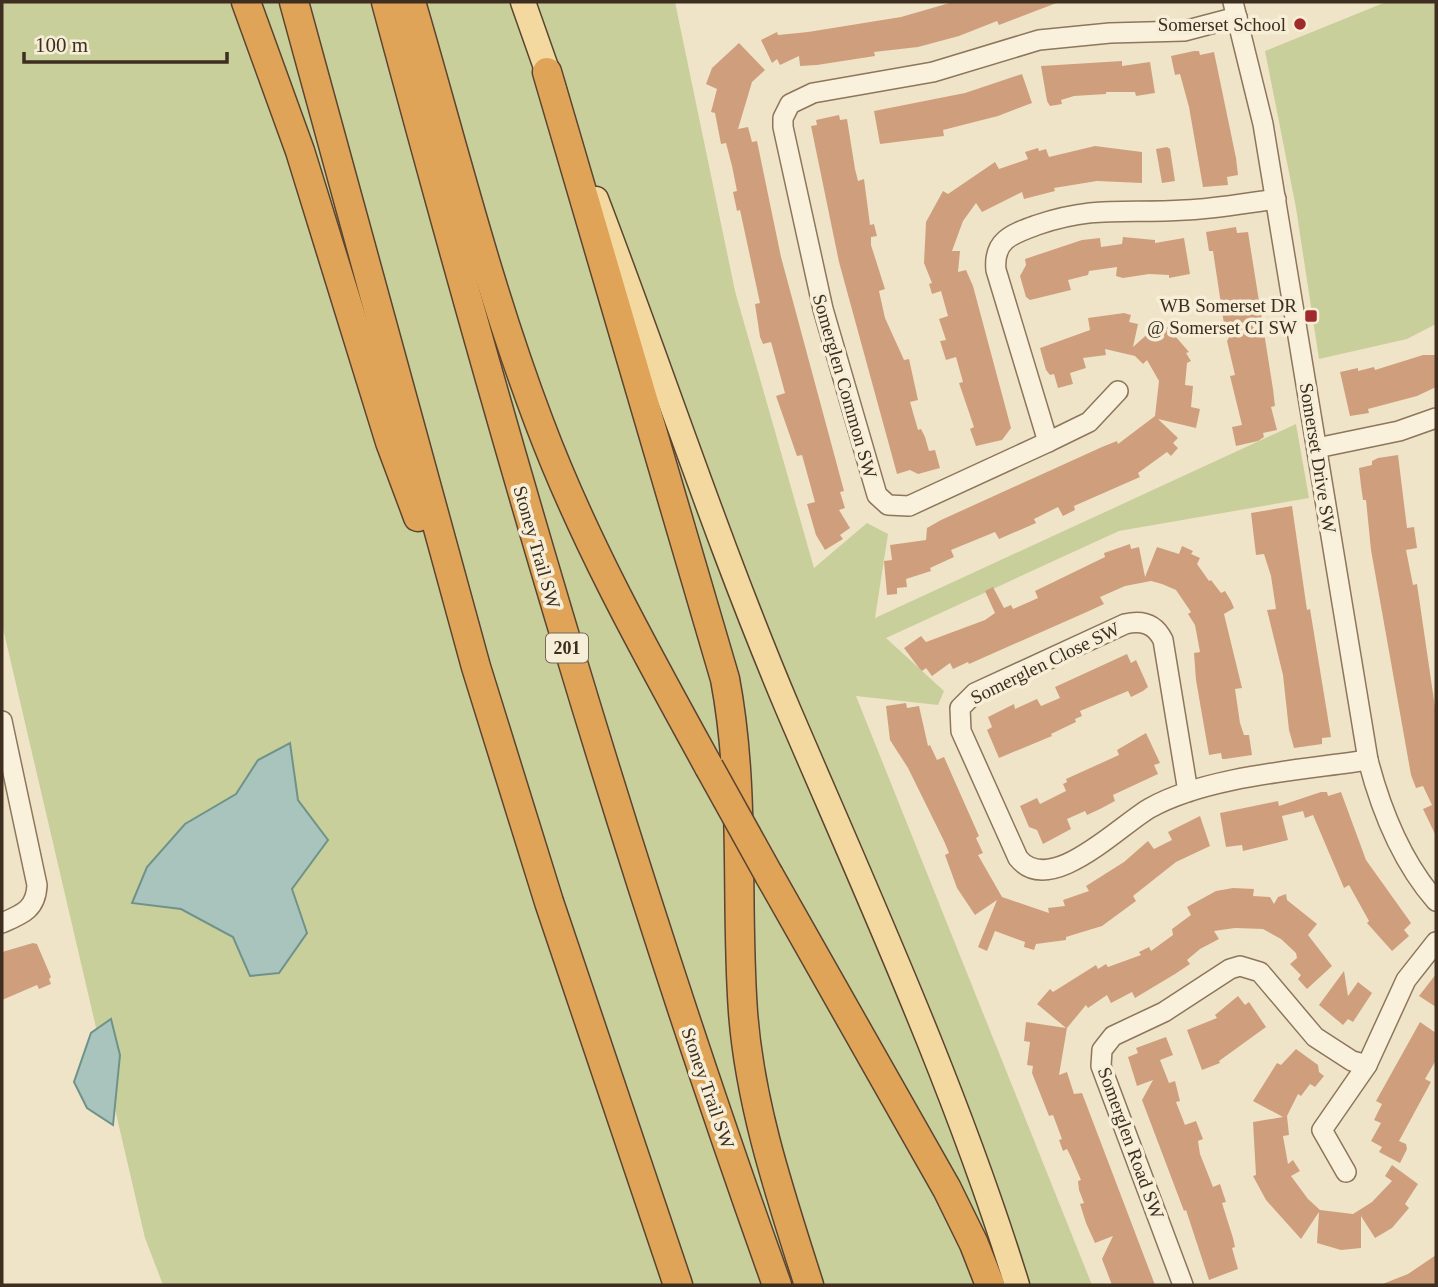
<svg xmlns="http://www.w3.org/2000/svg" width="1438" height="1287" viewBox="0 0 1438 1287" font-family="Georgia,serif">
<style>
.green{fill:#c9cf9b}
.water{fill:#a9c4bc;stroke:#6f938a;stroke-width:2}
.building{fill:#cf9f7d}
.lines{fill:none;stroke-linecap:round;stroke-linejoin:round}
.minor-casing{stroke:#8d765c;stroke-width:22}
.major-casing{stroke:#5b4430;stroke-width:27}
.highway-casing{stroke:#5b4430;stroke-width:31}
.minor{stroke:#faf1dc;stroke-width:19}
.major{stroke:#f3d9a0;stroke-width:24}
.highway{stroke:#e0a458;stroke-width:28}
.highway-bridge-casing{stroke:#5b4430;stroke-width:31;stroke-linecap:butt}
.highway-bridge{stroke:#e0a458;stroke-width:28}
.poi-dot{fill:#9e2a2b;stroke:#f7eed8;stroke-width:2.5}
.labels{text-anchor:middle;dominant-baseline:central;stroke-width:7;stroke-linejoin:round;paint-order:stroke}
.shield{fill:#f7eed8;stroke:#756857;stroke-width:2}
.shield-label{font-size:18px;font-weight:bold;fill:#3d2e20}
.poi-label{font-size:19px;fill:#3d2e20;stroke:#f7eed8;text-anchor:end}
.street-label{font-size:19px;fill:#3d2e20;stroke:#f7eed8}
</style>
<rect width="100%" height="100%" fill="#f0e4c8"/>
<g class="green">
<path d="M2 2H675L735 291 814 568 867 523 888 534 875 618 1296 424 1309 498 1119 531 886 638 944 691 938 705 856 696 1092 1285H163L145 1238 2 624Z"/>
<path d="M1386 2H1436V324L1407 339 1319 359 1296 208 1265 51Z"/>
</g>
<g class="water">
<path d="M290 743 298 800 328 840 292 889 307 933 279 973 250 976 233 937 181 909 132 903 147 867 185 824 236 794 258 760Z"/>
<path d="M111 1019 120 1055 113 1125 87 1108 74 1082 91 1033Z"/>
</g>
<g class="building">
<path d="M953 2H1059L999 25 997 21 959 36 918 47 874 52 875 56 817 65 800 66 799 56 780 65 777 59 772 63 761 40 777 32 778 35 808 32 901 17Z"/>
<path d="M739 43 765 70 752 82 738 129 748 127 752 142 757 141 781 257 844 491 840 492 845 508 839 510 850 528 840 535 843 539 825 550 816 535 807 504 815 502 802 455 797 456 776 396 785 393 771 342 763 344 760 337 755 304 760 303 740 210 737 211 733 192 737 191 732 166 726 143 721 144 715 113 711 112 717 89 706 84 712 68Z"/>
<path d="M1194 51H1199L1200 55 1214 52 1236 158 1238 175 1227 177 1228 185 1203 187 1189 107 1180 74 1175 75 1171 56Z"/>
<path d="M1122 61V66L1150 62 1155 93 1136 96 1135 92H1106V94L1074 96 1061 100 1062 104 1050 106 1047 101 1041 66Z"/>
<path d="M1022 74 1032 103 998 116 943 130 944 136 880 144 874 111 965 93Z"/>
<path d="M839 115 840 120 847 119 855 169 858 181 864 179 870 225 874 224 877 236 871 237V245L885 289 879 291 885 318 904 360 909 359 918 400 910 402 918 430 921 429 925 437 929 451 935 450 940 468 918 474 910 470 897 474 839 262 811 126 817 125 816 120Z"/>
<path d="M1095 146 1142 152V183L1097 181 1054 188 1055 191 1024 199 1022 192 982 212 976 203 963 221 952 251H960L958 272 966 270 973 286 1011 428 1002 440 976 446 970 429 974 427 959 383 963 382 956 357 946 360 940 341 946 340 939 319 948 316 941 291 932 294 929 284 932 283 924 263 926 222 943 191 948 194 995 162 999 169 1028 159 1025 152 1038 148 1039 151 1046 149 1049 157Z"/>
<path d="M1167 147 1170 149 1175 181 1162 183 1156 149Z"/>
<path d="M1236 227 1237 233 1248 232 1273 389 1275 406 1271 407 1277 430 1263 433 1264 437 1258 441 1236 446 1232 427 1242 425 1230 376 1235 375 1227 341 1238 321 1224 324 1213 251H1209L1206 232Z"/>
<path d="M1123 237 1155 240V243L1184 238 1190 274 1169 278V275L1149 274 1123 278 1116 276 1117 267 1089 271 1088 275 1068 280 1071 290 1030 300 1026 297 1020 276 1026 265 1025 259 1082 240 1100 238 1101 247 1122 244Z"/>
<path d="M1124 313 1131 315 1129 322 1138 324 1133 347 1162 321 1189 352 1186 353 1191 361 1187 363 1185 385 1193 386 1191 407 1200 409 1196 428 1158 419 1178 438 1173 443 1178 448 1171 456 1167 452 1138 473 1140 477 1074 506 1075 510 1063 516 1058 507 1034 519 1036 523 999 539 995 532 951 550 954 557 930 568 931 571 906 579 907 587 897 588V594L887 595 884 561 892 560 890 545 926 540 927 528 941 520 1102 447 1117 441 1118 444 1155 416 1159 381 1147 360 1143 364 1135 356 1105 349 1106 355 1083 358 1086 368 1070 373 1073 384 1058 388 1054 374 1050 375 1046 370 1040 348 1090 330 1088 318Z"/>
<path d="M1423 355H1436V387L1417 396 1368 409 1369 413 1350 416 1340 372 1358 368V371L1374 367 1375 370Z"/>
<path d="M1398 455 1407 528 1414 527 1417 548 1406 550 1413 585 1417 584 1436 714V836L1423 809 1432 805 1423 786 1416 788 1411 775 1371 550 1366 500H1363L1361 486 1359 468 1372 465V461L1378 458Z"/>
<path d="M1292 506 1307 610 1310 609 1331 737 1322 738V744L1294 748 1289 730 1283 675 1267 610 1276 609 1271 576 1264 554 1256 555 1251 513Z"/>
<path d="M1130 544 1131 549 1139 547 1145 577 1157 547 1179 554 1182 546 1193 551 1191 554 1200 558 1197 564 1209 581 1211 580 1221 593 1225 591 1231 601 1234 608 1224 614 1242 688 1235 689 1240 723 1244 735H1249L1252 755 1225 759H1222L1221 753 1209 755 1196 680 1194 653 1200 652 1195 625 1188 614 1191 612 1176 590 1162 584 1151 581 1125 586 1100 597 1104 604 1089 611 969 664 968 662 953 669 950 663 932 676 926 668 922 671 919 668 904 648 921 636 926 642 985 620 995 613 985 591 993 587 1004 608 1011 605 1013 609 1038 598 1035 591 1105 557 1104 553Z"/>
<path d="M1127 654 1131 663 1136 660 1145 680 1148 687 1143 691 1131 697 1128 691 1080 711 1082 716 1075 719 1076 722 1051 734 1052 736 999 758 987 730 992 727 988 717 1014 704 1015 709 1037 699 1041 706 1060 698 1055 687Z"/>
<path d="M906 703 907 708 919 706 928 746 930 745 937 760 944 757 979 836 976 838 983 853 978 855 1002 897 1049 913 1048 908 1065 906 1063 900 1089 891 1086 886 1124 862 1148 841 1154 849 1172 840 1168 832 1200 816 1210 846 1176 862 1133 896 1136 901 1102 926 1066 937V940L1036 944 1034 950 1024 947 1025 942 995 931 987 951 978 947 997 900 975 915 957 888 945 855 949 853 944 841 908 768 890 740 886 706Z"/>
<path d="M1146 733 1160 763 1154 765 1158 774 1113 795 1115 801 1100 809 1087 815 1085 811 1067 819 1071 829 1043 844 1037 830 1029 827 1020 806 1037 798 1040 804 1066 791 1063 784 1067 782 1066 779 1119 755 1117 750Z"/>
<path d="M1321 792H1327L1328 796 1341 792 1366 860 1411 923 1404 930 1409 936 1392 951 1367 923 1369 921 1349 885 1344 888 1313 815 1305 818 1303 811 1282 816 1288 840 1243 851 1242 845 1226 847 1220 813 1278 801 1279 806Z"/>
<path d="M1233 888 1254 889 1253 896 1270 897 1274 904 1278 897 1286 894 1287 900 1317 924 1308 935 1332 966 1307 989 1298 979 1301 975 1290 964 1297 958 1296 953 1281 939 1263 929 1235 928 1214 931 1219 939 1200 949 1187 960 1190 964 1175 974 1135 998 1132 992 1111 1003 1107 995 1088 1008 1086 1005 1067 1028 1059 1075 1067 1072 1074 1094 1082 1093 1155 1285H1112L1102 1259 1113 1236 1095 1243 1086 1223 1080 1204 1084 1203 1079 1190 1078 1181 1081 1180 1071 1157 1067 1149 1063 1151 1059 1140 1062 1139 1053 1115 1049 1116 1032 1073 1033 1066 1027 1065 1030 1042 1024 1041 1026 1022 1066 1028 1037 1004 1050 989 1053 992 1096 965 1098 969 1106 964 1108 967 1141 955 1139 952 1149 947 1151 951 1173 935 1172 929 1191 915 1187 907 1216 891Z"/>
<path d="M33 943 37 944 51 977 49 979 51 984 39 989 37 985 2 1000V952Z"/>
<path d="M1344 971 1348 996 1358 982 1372 993 1353 1022 1348 1019 1343 1025 1319 1005Z"/>
<path d="M1436 974V1007L1419 996Z"/>
<path d="M1238 996 1245 1005 1249 1002 1266 1027 1219 1061 1220 1063 1202 1070 1187 1030 1217 1018 1215 1015Z"/>
<path d="M1420 1022 1436 1033V1060L1425 1079 1431 1082 1399 1141 1406 1144 1407 1149 1400 1163 1379 1152 1382 1147 1371 1141 1381 1123 1374 1120 1382 1104 1376 1101Z"/>
<path d="M1166 1037 1173 1055 1160 1060 1169 1083 1175 1081 1180 1101 1176 1102 1185 1125 1196 1121 1203 1139 1198 1141 1200 1154 1213 1187 1220 1184 1226 1202 1222 1203 1233 1238 1235 1247 1232 1248 1238 1269 1209 1280 1186 1210 1184 1211 1142 1100 1153 1080 1137 1086 1128 1057 1138 1053 1136 1048Z"/>
<path d="M1296 1049 1318 1065 1319 1072 1324 1076 1315 1087 1310 1084 1301 1096 1298 1094 1287 1116 1289 1135 1283 1136 1288 1164 1293 1160 1300 1171 1291 1176 1308 1199 1320 1210 1353 1214 1372 1202 1392 1181 1385 1176 1392 1165 1418 1184 1405 1204 1409 1208 1392 1228 1375 1238 1361 1216V1248L1341 1250 1317 1243 1319 1212 1301 1239 1266 1200 1253 1176 1256 1175 1253 1122 1283 1117 1253 1101 1277 1063 1281 1065Z"/>
<path d="M1436 1255V1285H1380L1408 1274Z"/>
</g>
<g class="lines">
<defs>
<g id="minor">
<path d="M1233 2 1263 124 1368 760C1381 810 1401 861 1436 901"/>
<path d="M1237 17 1184 31 1110 33 1039 40 933 72 813 93 790 104 783 118V127L823 309 877 495 888 505 909 506 1048 442 996 270C993 240 1012 234 1037 225 1096 205 1126 214 1185 210 1215 209 1246 203 1276 199"/>
<path d="M1048 442 1089 422 1118 391"/>
<path d="M1317 448 1399 431 1436 418"/>
<path d="M2 721 37 885C36 909 23 914 2 923"/>
<path d="M1188 792 1163 640C1155 624 1142 620 1125 624L975 693 960 708 961 731 1018 858C1050 898 1120 825 1150 808 1207 776 1302 770 1368 760"/>
<path d="M1346 1172 1322 1130 1367 1065 1406 980 1436 942"/>
<path d="M1183 1285 1101 1066 1102 1050 1113 1036 1164 1012 1230 969 1240 966 1260 972 1315 1037 1352 1061 1367 1065"/>
</g>
<g id="major">
<path d="M523 2 554 90"/>
<path d="M596 199C661 369 717 541 788 709 869 898 956 1088 1017 1285"/>
</g>
<g id="highway">
<path d="M246 2 300 151 390 442 418 517"/>
<path d="M294 2 476 667 549 902 678 1285"/>
<path d="M386 2C502 434 626 864 777 1285"/>
<path d="M411 2C452 142 487 285 539 422 584 542 647 654 709 767"/>
<path d="M547 72 725 679C746 790 735 901 743 1012 750 1106 781 1197 809 1285"/>
<path d="M769 875 947 1189 974 1244 990 1285"/>
</g>
</defs>
<use href="#minor" class="minor-casing"/>
<use href="#major" class="major-casing"/>
<use href="#highway" class="highway-casing"/>
<use href="#minor" class="minor"/>
<use href="#major" class="major"/>
<use href="#highway" class="highway"/>
<defs>
<path id="highway-bridge" d="M709 767 769 875"/>
</defs>
<use href="#highway-bridge" class="highway-bridge-casing"/>
<use href="#highway-bridge" class="highway-bridge"/>
</g>
<g class="poi-dot">
<circle cx="1300" cy="24" r="7"/>
<rect x="1304" y="309" width="14" height="14" rx="3.5"/>
</g>
<g class="labels">
<rect class="shield" x="546" y="633.5" width="42" height="29" rx="5"/>
<g class="shield-label">
<text x="567" y="648">201</text>
</g>
<g class="poi-label">
<text x="1286" y="24">Somerset School</text>
<text x="1297" y="305">WB Somerset DR<tspan x="1297" dy="22">@ Somerset CI SW</tspan></text>
</g>
<g class="street-label">
<text transform="translate(845 386) rotate(74)">Somerglen Common SW</text>
<text transform="translate(1318 458) rotate(81)">Somerset Drive SW</text>
<text transform="translate(537 547) rotate(74)">Stoney Trail SW</text>
<text transform="translate(1045 663) rotate(-26)">Somerglen Close SW</text>
<text transform="translate(708 1088) rotate(71)">Stoney Trail SW</text>
<text transform="translate(1131 1143) rotate(70)">Somerglen Road SW</text>
</g>
</g>
<rect width="1438" height="1287" fill="none" stroke="#3d2e20" stroke-width="7"/>
<path d="M24 52v10h203v-10" fill="none" stroke="#3d2e20" stroke-width="3.5"/>
<text x="35" y="52" font-size="21" fill="#3d2e20" stroke="#f7eed8" stroke-width="5" paint-order="stroke">100 m</text>
</svg>
